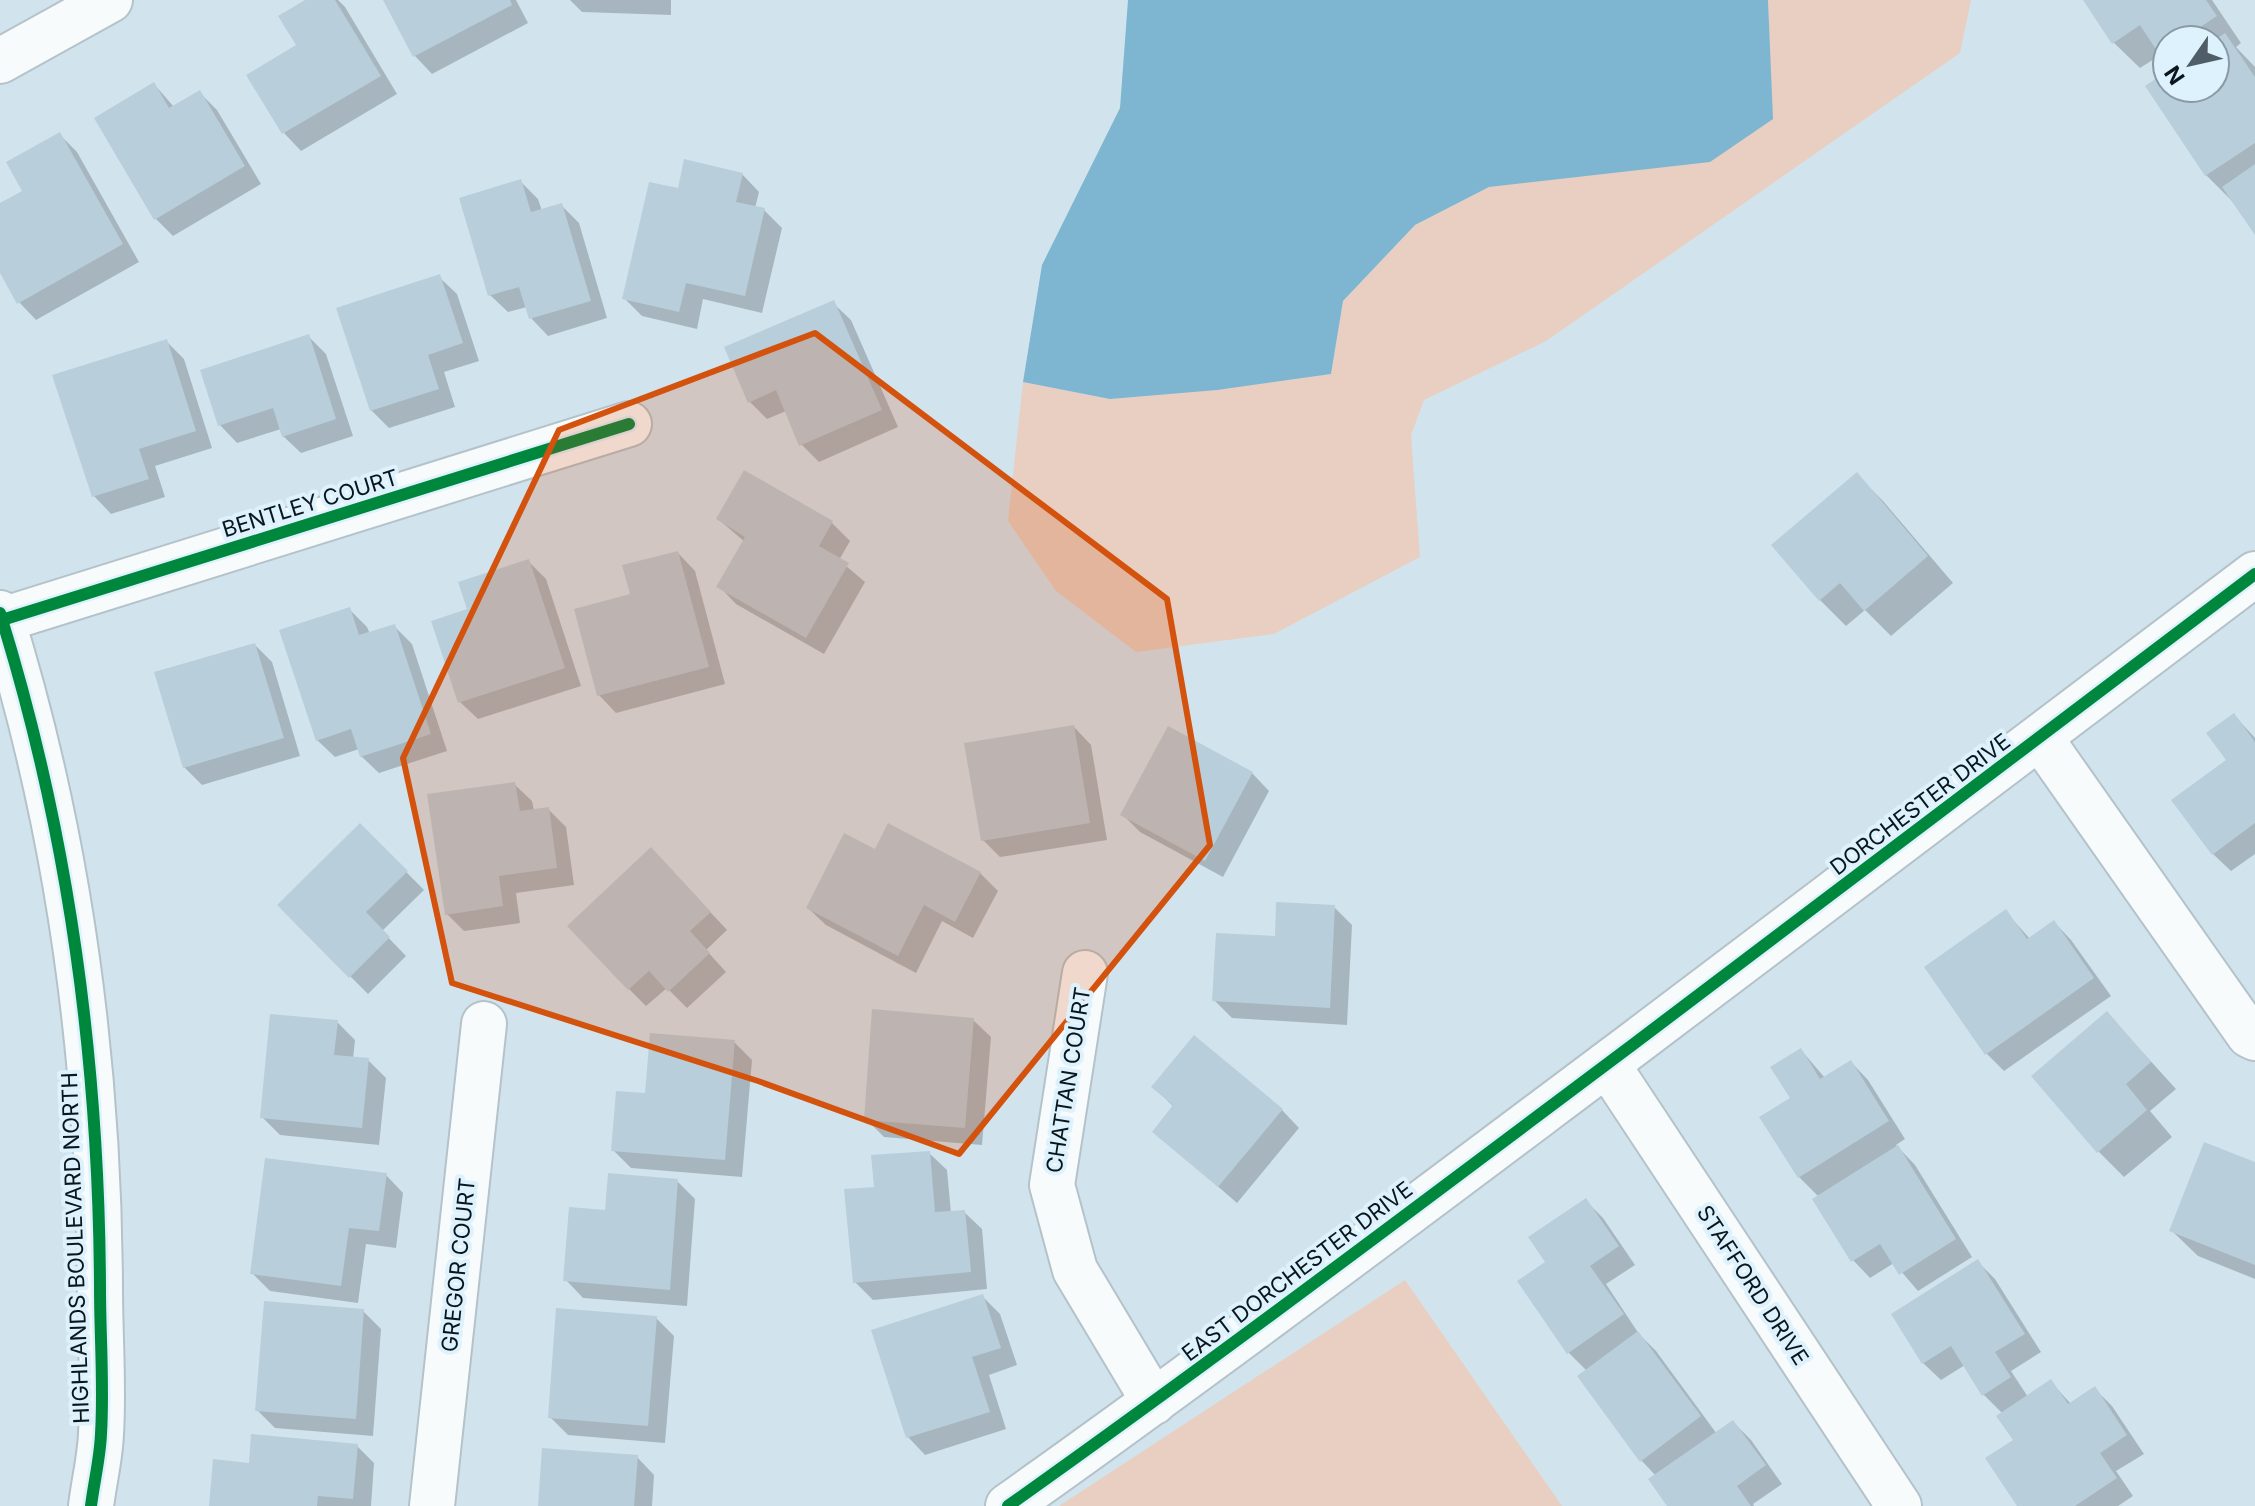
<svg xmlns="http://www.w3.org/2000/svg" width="2255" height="1506" viewBox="0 0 2255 1506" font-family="Inter,sans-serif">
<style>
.green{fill:#e8cfc1}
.water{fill:#7eb5d1}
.shadow{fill:#0003}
.building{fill:#b8ceda}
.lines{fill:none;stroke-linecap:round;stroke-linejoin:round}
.street-casing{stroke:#b4c2c9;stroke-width:48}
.secondary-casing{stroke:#b4c2c9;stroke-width:48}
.street{stroke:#f8fbfc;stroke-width:44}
.secondary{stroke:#f8fbfc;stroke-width:44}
.cycleway-casing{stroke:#def2fe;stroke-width:17}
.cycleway{stroke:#00873e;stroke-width:12}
.marked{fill:#d2520e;fill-opacity:0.2;stroke:#d2520e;stroke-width:6;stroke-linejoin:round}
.labels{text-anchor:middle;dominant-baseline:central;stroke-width:8;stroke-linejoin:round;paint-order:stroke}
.street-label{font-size:22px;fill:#09161c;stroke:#def2fe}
</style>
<rect width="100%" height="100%" fill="#d1e4ee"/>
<g class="green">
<path d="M1768 0H1971L1960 53 1546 341 1424 400 1411 435 1420 557 1274 634 1136 652 1056 591 1008 521 1023 382 1110 399 1217 389 1331 374 1343 301 1415 225 1489 187 1581 175 1772 119Z"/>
<path d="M1405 1280 1562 1506H1059Z"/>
</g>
<path class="water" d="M1128 0H1768L1773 119 1710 162 1489 187 1415 225 1343 301 1331 374 1217 390 1110 399 1023 382 1042 265 1120 108Z"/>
<g class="shadow">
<path d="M309 0H338L345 7 397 94 301 151 284 133Z"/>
<path d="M385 0H516L528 23 432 74 415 56Z"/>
<path d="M570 0H671V15L582 12Z"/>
<path d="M2085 0H2212L2241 43 2236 47 2255 67V232L2232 201 2206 175 2148 86 2167 74V88H2215V40H2167V59L2162 54 2140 68 2113 42Z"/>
<path d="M154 84 174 107 199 92 217 110 261 184 173 236 156 219Z"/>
<path d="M59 134 77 152 139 262 36 320 19 302 0 269V205L24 192Z"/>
<path d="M742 174 759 192 755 208 764 210 782 228 762 313 703 299 697 329 642 316 624 298 679 191Z"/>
<path d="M521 182 538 199 542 211 561 205 579 223 607 318 548 336 531 318 527 307 508 312 490 295Z"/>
<path d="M439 277 457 294 479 361 444 372 455 407 389 428 371 410Z"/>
<path d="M833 303 851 320 898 427 819 462 801 444 786 411 767 419 750 402Z"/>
<path d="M309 337 326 354 353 436 301 453 283 436 281 429 237 443 220 425Z"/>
<path d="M166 341 184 359 212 448 155 466 165 497 111 514 94 496Z"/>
<path d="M745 473 832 523 850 541 839 560 865 582 824 654 736 604 719 586 745 542 718 519Z"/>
<path d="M1857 475 1883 501 1953 583 1891 636 1865 610 1846 626 1820 600Z"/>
<path d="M678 553 695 571 725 684 616 713 599 695Z"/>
<path d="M528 561 546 579 581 686 478 719 460 702 470 610Z"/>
<path d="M350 610 367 627 370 634 394 626 412 644 447 751 379 773 361 756 359 749 335 757 317 740Z"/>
<path d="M255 645 272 662 300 756 202 785 184 767Z"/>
<path d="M2234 715 2255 738V854L2231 871 2213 854Z"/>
<path d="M1074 727 1091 745 1107 840 1000 857 983 840Z"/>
<path d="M1252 773 1269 791 1223 877 1140 832 1123 815Z"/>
<path d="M514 784 532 801 534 811 548 809 566 827 574 885 516 893 520 923 464 931 447 914Z"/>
<path d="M360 825 424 890 382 931 406 956 368 994 279 905Z"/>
<path d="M876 852 980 873 998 891 973 938 942 921 916 973 826 925 808 908Z"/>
<path d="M668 867 727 930 706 950 726 972 687 1008 667 988 646 1006 629 989Z"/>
<path d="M1334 907 1352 925 1347 1025 1232 1018 1214 1000Z"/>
<path d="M2006 912 2030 939 2054 922 2071 940 2111 996 2004 1071 1987 1054Z"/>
<path d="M2107 1013 2176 1089 2150 1111 2172 1137 2124 1177 2098 1151Z"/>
<path d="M973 1020 991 1037 982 1145 884 1137 866 1119Z"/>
<path d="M337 1022 355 1040 353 1059 368 1060 386 1078 379 1145 280 1135 262 1117Z"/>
<path d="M734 1042 752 1060 742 1177 631 1168 613 1150 647 1095Z"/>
<path d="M1801 1050 1825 1078 1851 1062 1868 1080 1905 1139 1896 1145 1915 1165 1972 1257 1918 1291 1894 1263 1870 1278 1853 1260 1819 1197 1799 1177 1793 1098Z"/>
<path d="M1153 1087 1282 1110 1299 1128 1237 1203 1154 1131 1174 1107Z"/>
<path d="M929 1153 947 1170 951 1213 964 1212 982 1229 987 1289 873 1300 855 1282 876 1189Z"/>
<path d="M2255 1164V1279L2198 1256 2171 1230Z"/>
<path d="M386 1175 403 1193 396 1248 366 1244 358 1303 270 1291 252 1273Z"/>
<path d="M677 1181 695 1199 687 1306 583 1298 566 1280 607 1213Z"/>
<path d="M1585 1200 1603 1218 1635 1265 1606 1284 1639 1334 1656 1351 1717 1434 1733 1422 1751 1440 1782 1484 1753 1504 1754 1506H1670L1656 1476 1641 1460 1587 1371 1569 1353 1520 1282 1548 1262Z"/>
<path d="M1978 1262 1995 1279 2041 1352 2011 1371 2028 1397 2050 1381 2071 1404 2094 1388 2112 1406 2144 1454 2116 1471 2133 1496 2118 1506H2019L2015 1441 2003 1414 1983 1394 1965 1365 1941 1380 1923 1363Z"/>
<path d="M982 1296 1000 1314 1017 1365 989 1375 1006 1429 925 1455 908 1437Z"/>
<path d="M363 1311 381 1329 373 1436 275 1428 257 1410Z"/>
<path d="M656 1318 674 1336 665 1443 568 1435 550 1417Z"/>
<path d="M357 1446 374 1463 371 1506H211L251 1465Z"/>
<path d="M637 1457 654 1475 652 1506H540Z"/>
</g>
<g class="building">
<path d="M305 0H335L381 76 282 134 246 75 296 45 278 16Z"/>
<path d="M383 0H510L512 5 413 57Z"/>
<path d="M2083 0H2206L2217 16 2181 40H2167V49L2159 54 2140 25 2112 44Z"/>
<path d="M2225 33 2255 77V143L2205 176 2145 86 2167 71V88H2215V40Z"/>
<path d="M154 82 169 108 200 90 245 166 154 220 94 118Z"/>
<path d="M60 132 123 244 17 304 0 273V203L22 191 6 162Z"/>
<path d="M684 159 743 173 736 202 765 208 745 296 686 283 679 312 622 299 649 182 678 188Z"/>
<path d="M2255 164V235L2222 187Z"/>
<path d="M521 179 531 212 562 203 591 301 529 319 519 287 488 296 459 198Z"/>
<path d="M440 274 463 343 428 355 439 389 370 411 336 308Z"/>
<path d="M834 300 882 410 799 446 776 390 748 403 724 347Z"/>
<path d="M309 334 336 419 282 437 273 408 218 426 200 370Z"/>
<path d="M167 339 196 431 139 449 149 479 92 497 52 375Z"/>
<path d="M744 470 833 521 819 546 849 563 806 638 716 587 745 537 716 519Z"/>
<path d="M1857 472 1928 556 1864 611 1840 583 1819 601 1771 545Z"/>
<path d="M678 551 709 667 597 696 574 609 630 594 622 565Z"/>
<path d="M529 559 565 668 458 703 431 621 467 609 458 582Z"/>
<path d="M350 607 359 635 395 624 431 734 360 757 351 729 316 741 279 630Z"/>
<path d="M255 643 284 738 183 768 154 672Z"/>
<path d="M2234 713 2255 742V823L2212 855 2171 800 2226 760 2206 733Z"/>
<path d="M1074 725 1090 823 981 841 964 743Z"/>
<path d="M1168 726 1253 772 1205 861 1120 815Z"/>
<path d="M515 782 520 811 549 807 557 868 499 876 503 906 445 915 427 794Z"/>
<path d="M360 823 408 871 366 912 390 937 349 978 277 905Z"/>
<path d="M888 823 981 872 955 922 924 905 898 956 806 908 844 833 875 849Z"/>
<path d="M651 847 711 912 690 931 710 953 668 992 649 971 628 990 567 926Z"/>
<path d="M1276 902 1335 905 1330 1008 1212 1001 1216 933 1275 936Z"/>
<path d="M2006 909 2027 939 2054 920 2094 978 1985 1055 1924 967Z"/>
<path d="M872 1009 974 1018 965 1128 864 1120Z"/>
<path d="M2107 1011 2151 1062 2126 1084 2147 1110 2097 1153 2031 1076Z"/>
<path d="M270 1014 338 1020 334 1055 369 1058 362 1128 260 1118Z"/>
<path d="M650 1033 735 1040 725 1160 611 1151 616 1091 645 1093Z"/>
<path d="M1194 1035 1283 1109 1218 1187 1152 1132 1173 1105 1151 1087Z"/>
<path d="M1801 1048 1820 1079 1851 1060 1889 1121 1798 1178 1759 1117 1790 1098 1770 1067Z"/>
<path d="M2204 1142 2255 1162V1265L2169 1231Z"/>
<path d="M1898 1145 1956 1239 1899 1275 1880 1244 1851 1262 1812 1199Z"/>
<path d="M930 1151 935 1212 965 1210 971 1272 853 1283 844 1189 874 1187 871 1155Z"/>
<path d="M265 1158 387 1173 379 1231 349 1228 341 1286 250 1274Z"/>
<path d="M608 1173 678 1179 670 1290 563 1281 569 1207 605 1210Z"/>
<path d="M1586 1198 1619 1246 1590 1266 1624 1314 1567 1354 1517 1281 1545 1262 1528 1237Z"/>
<path d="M1978 1259 2025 1334 1995 1352 2011 1377 1982 1396 1951 1346 1922 1364 1891 1314Z"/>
<path d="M983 1294 1001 1348 972 1357 990 1412 906 1438 871 1330Z"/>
<path d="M264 1301 364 1309 356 1419 255 1411Z"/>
<path d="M556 1308 657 1316 648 1426 548 1418Z"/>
<path d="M1638 1331 1701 1416 1640 1462 1577 1376Z"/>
<path d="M2051 1379 2068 1404 2095 1386 2127 1435 2100 1453 2117 1478 2075 1506H2017L1985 1458 2013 1440 1996 1416Z"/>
<path d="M1733 1420 1766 1465 1737 1486 1751 1506H1667L1648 1479Z"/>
<path d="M251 1434 358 1444 353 1499 318 1496 317 1506H209L213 1459 249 1463Z"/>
<path d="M542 1448 638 1455 634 1506H538Z"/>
</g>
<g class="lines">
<defs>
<g id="street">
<path d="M0 61 110 0"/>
<path d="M2 620 629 424"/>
<path d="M2041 739 2249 1035 2255 1038"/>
<path d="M1085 973 1052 1185 1075 1270 1154 1402"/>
<path d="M1607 1064 1899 1506"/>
<path d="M432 1506 484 1024"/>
<path d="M1008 1506C1218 1357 1424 1201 1631 1046 1839 889 2048 733 2255 574"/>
</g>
<path id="secondary" d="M0 613C68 831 99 1061 100 1288 100 1337 104 1386 101 1434 100 1458 94 1482 91 1506"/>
</defs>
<use href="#street" class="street-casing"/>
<use href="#secondary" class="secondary-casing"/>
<use href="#street" class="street"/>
<use href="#secondary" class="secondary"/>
<defs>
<g id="cycleway">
<path d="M0 613C68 831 99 1061 100 1288 100 1337 104 1386 101 1434 100 1458 94 1482 91 1506"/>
<path d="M2 620 629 424"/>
<path d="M1008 1506C1218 1357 1424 1201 1631 1046 1839 889 2048 733 2255 574"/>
</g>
</defs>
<use href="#cycleway" class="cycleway-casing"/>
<use href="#cycleway" class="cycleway"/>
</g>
<path class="marked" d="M815 333 1167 599 1210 845 959 1154 758 1081 452 983 403 758 559 430Z"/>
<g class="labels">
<g class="street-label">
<text transform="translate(310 503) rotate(-17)">BENTLEY COURT</text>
<text transform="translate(1920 804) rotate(-37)">DORCHESTER DRIVE</text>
<text transform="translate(1068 1080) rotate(-81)">CHATTAN COURT</text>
<text transform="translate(75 1248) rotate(-92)">HIGHLANDS BOULEVARD NORTH</text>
<text transform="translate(458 1265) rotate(-84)">GREGOR COURT</text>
<text transform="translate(1297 1271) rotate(-37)">EAST DORCHESTER DRIVE</text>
<text transform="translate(1753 1285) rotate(57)">STAFFORD DRIVE</text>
</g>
</g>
<g transform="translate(2191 64) rotate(236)"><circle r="38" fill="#def2fe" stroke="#899aa4" stroke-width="2"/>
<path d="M0-6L14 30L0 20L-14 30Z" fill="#4f5e66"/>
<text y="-12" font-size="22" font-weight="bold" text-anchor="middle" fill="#09161c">N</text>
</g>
</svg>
